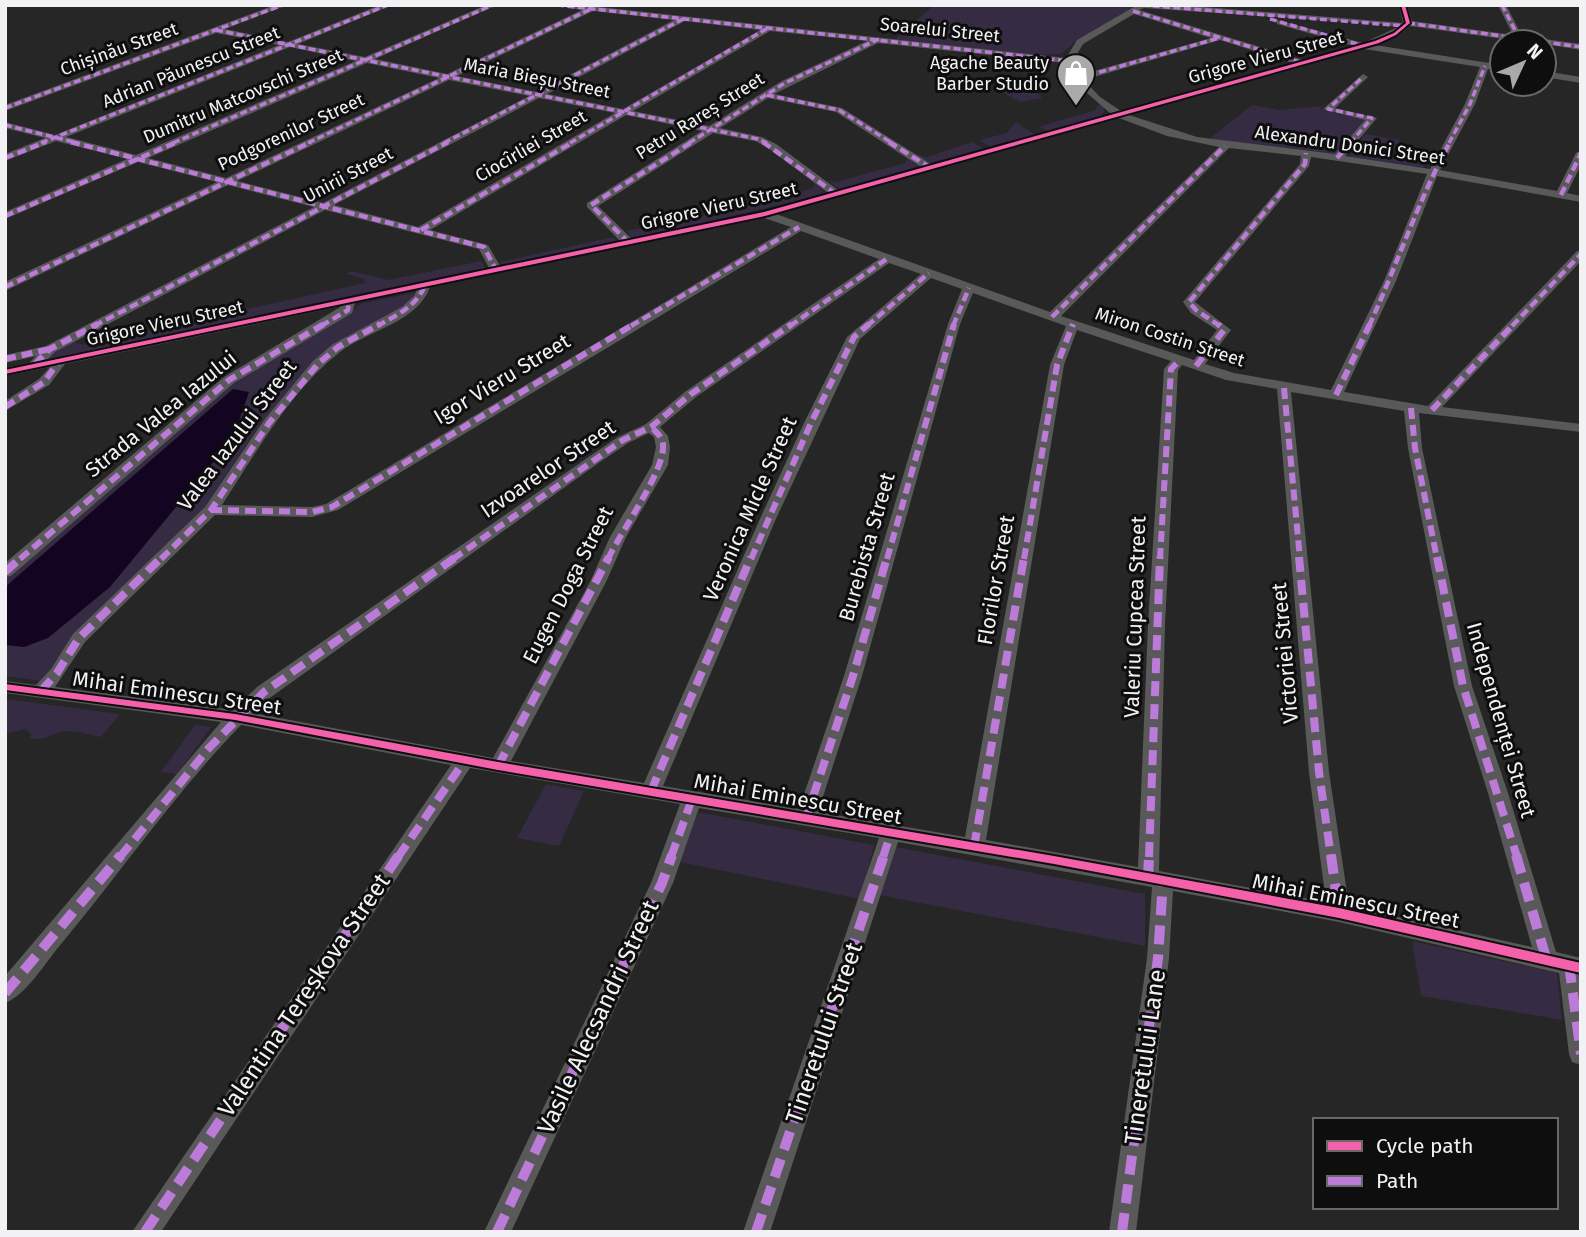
<svg xmlns="http://www.w3.org/2000/svg" width="1586" height="1237" viewBox="0 0 1586 1237" font-family="'Fira Sans',sans-serif">
<style>
.green{fill:#352b42}
.water{fill:#130521}
.lines{fill:none;stroke-linecap:round;stroke-linejoin:round}
.minor{fill:#59595a;fill-rule:evenodd}
.quiet-far4{stroke:#bd7bd9;stroke-width:3.5;stroke-dasharray:7 3.5;stroke-linecap:butt}
.quiet-far3{stroke:#bd7bd9;stroke-width:4.5;stroke-dasharray:9 4.5;stroke-linecap:butt}
.quiet-far2{stroke:#bd7bd9;stroke-width:6;stroke-dasharray:11 6;stroke-linecap:butt}
.quiet-far1{stroke:#bd7bd9;stroke-width:8;stroke-dasharray:15 8;stroke-linecap:butt}
.quiet{stroke:#bd7bd9;stroke-width:10;stroke-dasharray:19 10;stroke-linecap:butt}
.cycleway-casing{stroke:#0f0e0f;stroke-width:4}
.cycleway{fill:#f560ab;fill-rule:evenodd}
.labels{text-anchor:middle;dominant-baseline:central;stroke-width:6;stroke-linejoin:round;paint-order:stroke}
.far-street-label{font-size:18px;fill:#f2f1f3;stroke:#0f0e0f}
.far-poi-label{font-size:18px;fill:#f2f1f3;stroke:#0f0e0f;text-anchor:end}
.street-label{font-size:21px;fill:#f2f1f3;stroke:#0f0e0f}
.near-street-label{font-size:24px;fill:#f2f1f3;stroke:#0f0e0f}
</style>
<rect width="100%" height="100%" fill="#262626"/>
<g class="green">
<path d="M934 5H1129L1132 7 1075 42 1061 54 1035 55 895 39Z"/>
<path d="M1031 85 1042 98 1020 102 996 89 999 87Z"/>
<path d="M1101 104 1105 111 1100 116 1047 131 1038 127 1096 110 1097 105Z"/>
<path d="M1252 105 1279 110 1324 106 1320 109 1367 118 1335 154 1268 148 1209 139Z"/>
<path d="M1016 122 1035 135 992 148 979 140 1007 133Z"/>
<path d="M1365 134 1400 140 1389 158 1425 165 1423 170 1348 158Z"/>
<path d="M972 142 984 149 931 164 917 155 927 157Z"/>
<path d="M907 159 920 167 840 190 827 180 836 182 905 163Z"/>
<path d="M815 184 827 194 632 239 627 231 740 208 813 188Z"/>
<path d="M614 237 617 242 502 266 500 262Z"/>
<path d="M481 261 486 269 50 359 49 356 72 341 83 345 365 283 364 279 346 274 351 271 388 280Z"/>
<path d="M417 292 415 300 316 362 261 423 202 511 77 632 42 681 5 676V577L230 386 363 303Z"/>
<path d="M5 699 120 714 101 737C91 735 78 731 67 731 51 732 48 742 29 738L31 735 26 729 5 734Z"/>
<path d="M195 725 211 727 177 774 161 772Z"/>
<path d="M546 784 584 791 559 846 517 838Z"/>
<path d="M698 812 874 845 860 899 680 862Z"/>
<path d="M895 847 1145 894V946L879 895Z"/>
<path d="M1412 941 1557 973 1562 1020 1421 996Z"/>
</g>
<path class="water" d="M233 389 249 392 233 438 110 587 48 638 24 647 5 645V587Z"/>
<g class="lines">
<g class="minor">
<path d="M275 5H287L225 29 288 42 380 5H392L298 44 365 57 486 5H497L375 59 447 74 582 10 553 5H581L1066 58 1077 40 1137 5H1179L1403 23 1399 5H1407L1412 21 1513 35 1498 5H1506L1522 36 1581 44V50L1544 44V42H1526L1410 26 1398 36 1375 45 1502 65V71L1488 69 1475 104 1440 170 1557 191 1576 153 1581 150V165L1567 193 1581 196V202L1437 176 1396 281 1344 392 1428 406 1577 251H1581V261L1442 407 1581 424V432L1419 413 1422 448 1472 686 1508 793 1556 952 1581 958V1065L1572 1062 1569 1054 1559 973 1339 922 1173 891 1169 958 1136 1232H1109L1147 958 1152 887 898 842 770 1232H743L879 838 699 808 673 883 511 1232H484L651 883 680 804 470 768 161 1232H132L451 765 241 725C174 794 119 875 57 949 43 966 25 996 5 1003V976L221 722 5 693V681L36 685 51 669 73 634 205 507 264 420 313 361 333 344 402 307 414 296 417 290 355 303 352 313 234 383 11 576 5 577V563L224 377 342 306 65 364 49 385 5 411V401L39 379 50 367 5 376V368L29 363 36 356 5 363V355L46 346 314 207 228 185 5 291V282L217 182 138 162 5 219V212L127 159 56 141 5 161V154L45 138 5 128V122L55 135 279 45 216 33 5 111V105ZM1144 8 1380 24 1398 27 1363 43 1277 20V24L1354 46 1303 60 1139 10ZM593 11 674 20 537 92 457 76ZM1134 14 1211 38 1080 75 1073 61 1083 44ZM685 21 760 30 623 109 547 94ZM770 31 867 41 782 81 709 126 633 111ZM1220 40 1293 63 1121 111 1100 97 1084 80ZM878 43 1065 63 1079 86 1111 114 931 164 842 108 774 94ZM290 47 356 61 136 155 66 137ZM1364 49 1480 67 1465 104 1430 169 1345 156 1377 118 1335 108 1366 79 1368 77 1363 74 1323 109 1365 120 1335 154 1197 137 1129 115ZM367 63 439 78 226 178 148 158ZM449 80 529 96 323 203 237 181ZM539 98 615 113 418 227 334 205ZM768 98 836 112 921 167 838 190 776 144 762 137 720 128ZM626 115 702 131 587 203V207L620 241 500 266 488 245 430 230ZM1119 118 1167 136 1219 147 1050 312 776 214ZM713 133 755 141 768 148 828 193 763 211 631 238 598 206ZM1229 148 1301 156 1300 164 1183 302 1191 313 1217 330 1194 360 1061 316ZM1311 157 1427 174 1384 281 1331 390 1234 373 1205 364 1231 330 1195 302 1309 166ZM325 210 479 249 489 268 48 359 55 352ZM764 218 791 227 326 504 312 507 222 505C256 453 290 391 340 352 368 330 417 323 430 287ZM801 231 879 259 686 391 646 424 618 437 590 456 257 687 233 710 55 687 85 642 215 515 312 517 338 510ZM889 263 921 274 847 337 804 423 759 521 644 783 511 761 606 582 626 537 668 465 670 447 668 436 660 427 696 397ZM931 278 962 289 948 324 844 676 799 809 663 786 775 521 860 339ZM973 293 1066 326 1050 365 965 837 818 812 862 676 960 324ZM1077 330 1171 361 1164 369 1148 624 1138 867 986 840 1064 365ZM1182 365 1226 380 1277 389 1309 772 1326 902 1159 871 1165 624 1178 370ZM1291 392 1404 411 1408 448 1454 686 1488 793 1532 947 1349 906 1329 772ZM649 433 654 437 656 447 652 465 610 537 590 582 493 758 252 713 271 697 600 462 628 443Z"/>
<path d="M1544 71 1581 77V83L1544 77Z"/>
</g>
<g class="quiet-far4">
<path d="M557 5 1069 61"/>
<path d="M1142 5 1405 26"/>
<path d="M1502 5 1519 38"/>
<path d="M1133 11 1300 62"/>
<path d="M1270 19 1357 44"/>
<path d="M1408 23 1581 47"/>
<path d="M216 30 758 139 767 143"/>
<path d="M1079 78 1219 38"/>
<path d="M767 95 839 110 892 143"/>
<path d="M5 108 283 5"/>
<path d="M5 125 78 143"/>
<path d="M41 143 388 5"/>
<path d="M173 143 493 5"/>
<path d="M308 143 591 9"/>
<path d="M444 143 683 19"/>
<path d="M570 143 768 28"/>
<path d="M689 143 785 83 879 39"/>
<path d="M1350 143 1372 118 1328 109 1363 77"/>
<path d="M1449 143 1470 104 1485 66"/>
</g>
<g class="quiet-far3">
<path d="M71 142 484 247 496 270"/>
<path d="M763 142 836 194"/>
<path d="M889 142 929 167"/>
<path d="M5 158 46 142"/>
<path d="M1337 158 1351 142"/>
<path d="M1561 195 1581 153"/>
<path d="M5 216 177 142"/>
<path d="M421 230 573 142"/>
<path d="M629 243 591 205 692 142"/>
<path d="M5 287 311 142"/>
<path d="M1052 317 1225 146"/>
<path d="M94 326 448 142"/>
<path d="M321 326 348 310 349 301"/>
<path d="M377 326C397 315 416 307 425 285"/>
<path d="M631 326 799 227"/>
<path d="M790 326 888 258"/>
<path d="M867 326 929 273"/>
<path d="M953 326 969 288"/>
<path d="M1220 326 1196 310 1189 302 1305 164 1306 153"/>
<path d="M1369 326C1397 265 1418 201 1450 142"/>
<path d="M1512 326 1581 254"/>
</g>
<g class="quiet-far2">
<path d="M5 359 50 349"/>
<path d="M35 364 50 349 98 324"/>
<path d="M1196 366 1224 330 1218 324"/>
<path d="M1284 388 1300 559"/>
<path d="M1336 395 1370 324"/>
<path d="M5 407 44 382 59 361"/>
<path d="M1411 408 1415 448 1437 559"/>
<path d="M1432 410 1514 324"/>
<path d="M211 510 312 512 332 507 634 324"/>
<path d="M20 559 229 380 324 324"/>
<path d="M161 559 211 510 269 423 318 364 338 347 380 324"/>
<path d="M453 559 623 440 651 427 691 394 792 324"/>
<path d="M608 559C621 531 665 471 663 445 662 436 657 433 651 427"/>
<path d="M751 559 811 423 854 337 869 324"/>
<path d="M887 559 954 324"/>
<path d="M1024 559 1057 365 1073 324"/>
<path d="M1160 559 1171 369 1180 360"/>
</g>
<g class="quiet-far1">
<path d="M1299 557 1319 772 1331 857"/>
<path d="M1437 557 1463 686 1517 857"/>
<path d="M5 572 22 557"/>
<path d="M41 691 57 673 79 638 162 557"/>
<path d="M498 766 609 557"/>
<path d="M651 791 751 557"/>
<path d="M806 818 853 676 887 557"/>
<path d="M974 847 1024 557"/>
<path d="M120 857 209 748 264 692 456 557"/>
<path d="M398 857 465 760"/>
<path d="M671 857 692 799"/>
<path d="M883 857 891 833"/>
<path d="M1149 857 1160 557"/>
</g>
<g class="quiet">
<path d="M1331 855 1339 913"/>
<path d="M1516 855 1546 958"/>
<path d="M1148 879 1149 855"/>
<path d="M1569 964 1581 1054"/>
<path d="M5 993 121 855"/>
<path d="M145 1232 399 855"/>
<path d="M497 1232 662 883 672 855"/>
<path d="M756 1232 884 855"/>
<path d="M1122 1232 1158 958 1163 881"/>
</g>
<defs>
<g id="cycleway">
<path d="M1401 5H1405L1410 23 1396 35 1379 43 765 216 5 374V370L764 212 1375 41 1394 33 1406 23Z"/>
<path d="M5 684 235 714 498 762 1054 856 1339 908 1581 963V973L1339 918 1054 864 498 770 235 720 5 690Z"/>
</g>
</defs>
<use href="#cycleway" class="cycleway-casing"/>
<use href="#cycleway" class="cycleway"/>
</g>
<defs>
<symbol id="shop-pin" viewBox="-11 -11 22 30"><path d="M0 17L-7.5 6A9.5 9.5 0 1 1 7.5 6Z" fill="#abaaab" stroke="#0f0e0f"/><path d="M-5-2.5h2.3a2.7 3.5 0 0 1 5.4 0H5L5.5 6h-11ZM-1.5-2.5h3a1.5 2.3 0 0 0-3 0Z" fill="#fff"/></symbol>
</defs>
<g fill-rule="evenodd">
<use href="#shop-pin" x="1054" y="51" width="44" height="60"/>
</g>
<g class="labels">
<g class="far-street-label">
<text transform="translate(940 30) rotate(6)">Soarelui Street</text>
<text transform="translate(119 49) rotate(-20)">Chișinău Street</text>
<text transform="translate(1266 57) rotate(-15)">Grigore Vieru Street</text>
<text transform="translate(191 67) rotate(-22)">Adrian Păunescu Street</text>
<text transform="translate(537 78) rotate(11)">Maria Bieșu Street</text>
<text transform="translate(243 96) rotate(-23)">Dumitru Matcovschi Street</text>
<text transform="translate(700 116) rotate(-32)">Petru Rareș Street</text>
<text transform="translate(291 132) rotate(-25)">Podgorenilor Street</text>
<text transform="translate(1350 145) rotate(8)">Alexandru Donici Street</text>
<text transform="translate(531 146) rotate(-30)">Ciocîrliei Street</text>
<text transform="translate(348 175) rotate(-28)">Unirii Street</text>
<text transform="translate(719 206) rotate(-13)">Grigore Vieru Street</text>
<text transform="translate(165 323) rotate(-12)">Grigore Vieru Street</text>
<text transform="translate(1170 337) rotate(18)">Miron Costin Street</text>
</g>
<g class="far-poi-label">
<text x="1049" y="63">Agache Beauty<tspan x="1049" dy="21">Barber Studio</tspan></text>
</g>
<g class="street-label">
<text transform="translate(502 379) rotate(-31)">Igor Vieru Street</text>
<text transform="translate(161 414) rotate(-39)">Strada Valea Iazului</text>
<text transform="translate(237 435) rotate(-53)">Valea Iazului Street</text>
<text transform="translate(548 469) rotate(-34)">Izvoarelor Street</text>
<text transform="translate(750 509) rotate(-66)">Veronica Micle Street</text>
<text transform="translate(867 547) rotate(-74)">Burebista Street</text>
<text transform="translate(996 580) rotate(-80)">Florilor Street</text>
<text transform="translate(568 585) rotate(-63)">Eugen Doga Street</text>
<text transform="translate(1135 617) rotate(-88)">Valeriu Cupcea Street</text>
<text transform="translate(1285 653) rotate(-95)">Victoriei Street</text>
<text transform="translate(177 693) rotate(8)">Mihai Eminescu Street</text>
<text transform="translate(1501 720) rotate(74)">Independenței Street</text>
<text transform="translate(798 799) rotate(10)">Mihai Eminescu Street</text>
<text transform="translate(1356 901) rotate(11)">Mihai Eminescu Street</text>
</g>
<g class="near-street-label">
<text transform="translate(304 995) rotate(-56)">Valentina Tereșkova Street</text>
<text transform="translate(598 1017) rotate(-65)">Vasile Alecsandri Street</text>
<text transform="translate(824 1033) rotate(-71)">Tineretului Street</text>
<text transform="translate(1145 1057) rotate(-82)">Tineretului Lane</text>
</g>
</g>
<rect width="1586" height="1237" fill="none" stroke="#f2f1f3" stroke-width="14"/>
<rect x="1313" y="1118" width="245" height="91" fill="#0f0e0f" stroke="#6a696a" stroke-width="2"/>
<rect x="1327" y="1141" width="35" height="10" fill="#f560ab" stroke="#6a696a" stroke-width="2"/>
<text x="1376" y="1153" font-size="21" fill="#f2f1f3">Cycle path</text>
<rect x="1327" y="1176" width="35" height="10" fill="#bd7bd9" stroke="#6a696a" stroke-width="2"/>
<text x="1376" y="1188" font-size="21" fill="#f2f1f3">Path</text>
<g transform="translate(1523 63) rotate(46)"><circle r="33" fill="#0f0e0f" stroke="#6a696a" stroke-width="2"/>
<path d="M0-5L12 26L0 18L-12 26Z" fill="#abaaab"/>
<text y="-10" font-size="19" font-weight="bold" text-anchor="middle" fill="#f2f1f3">N</text>
</g>
</svg>
